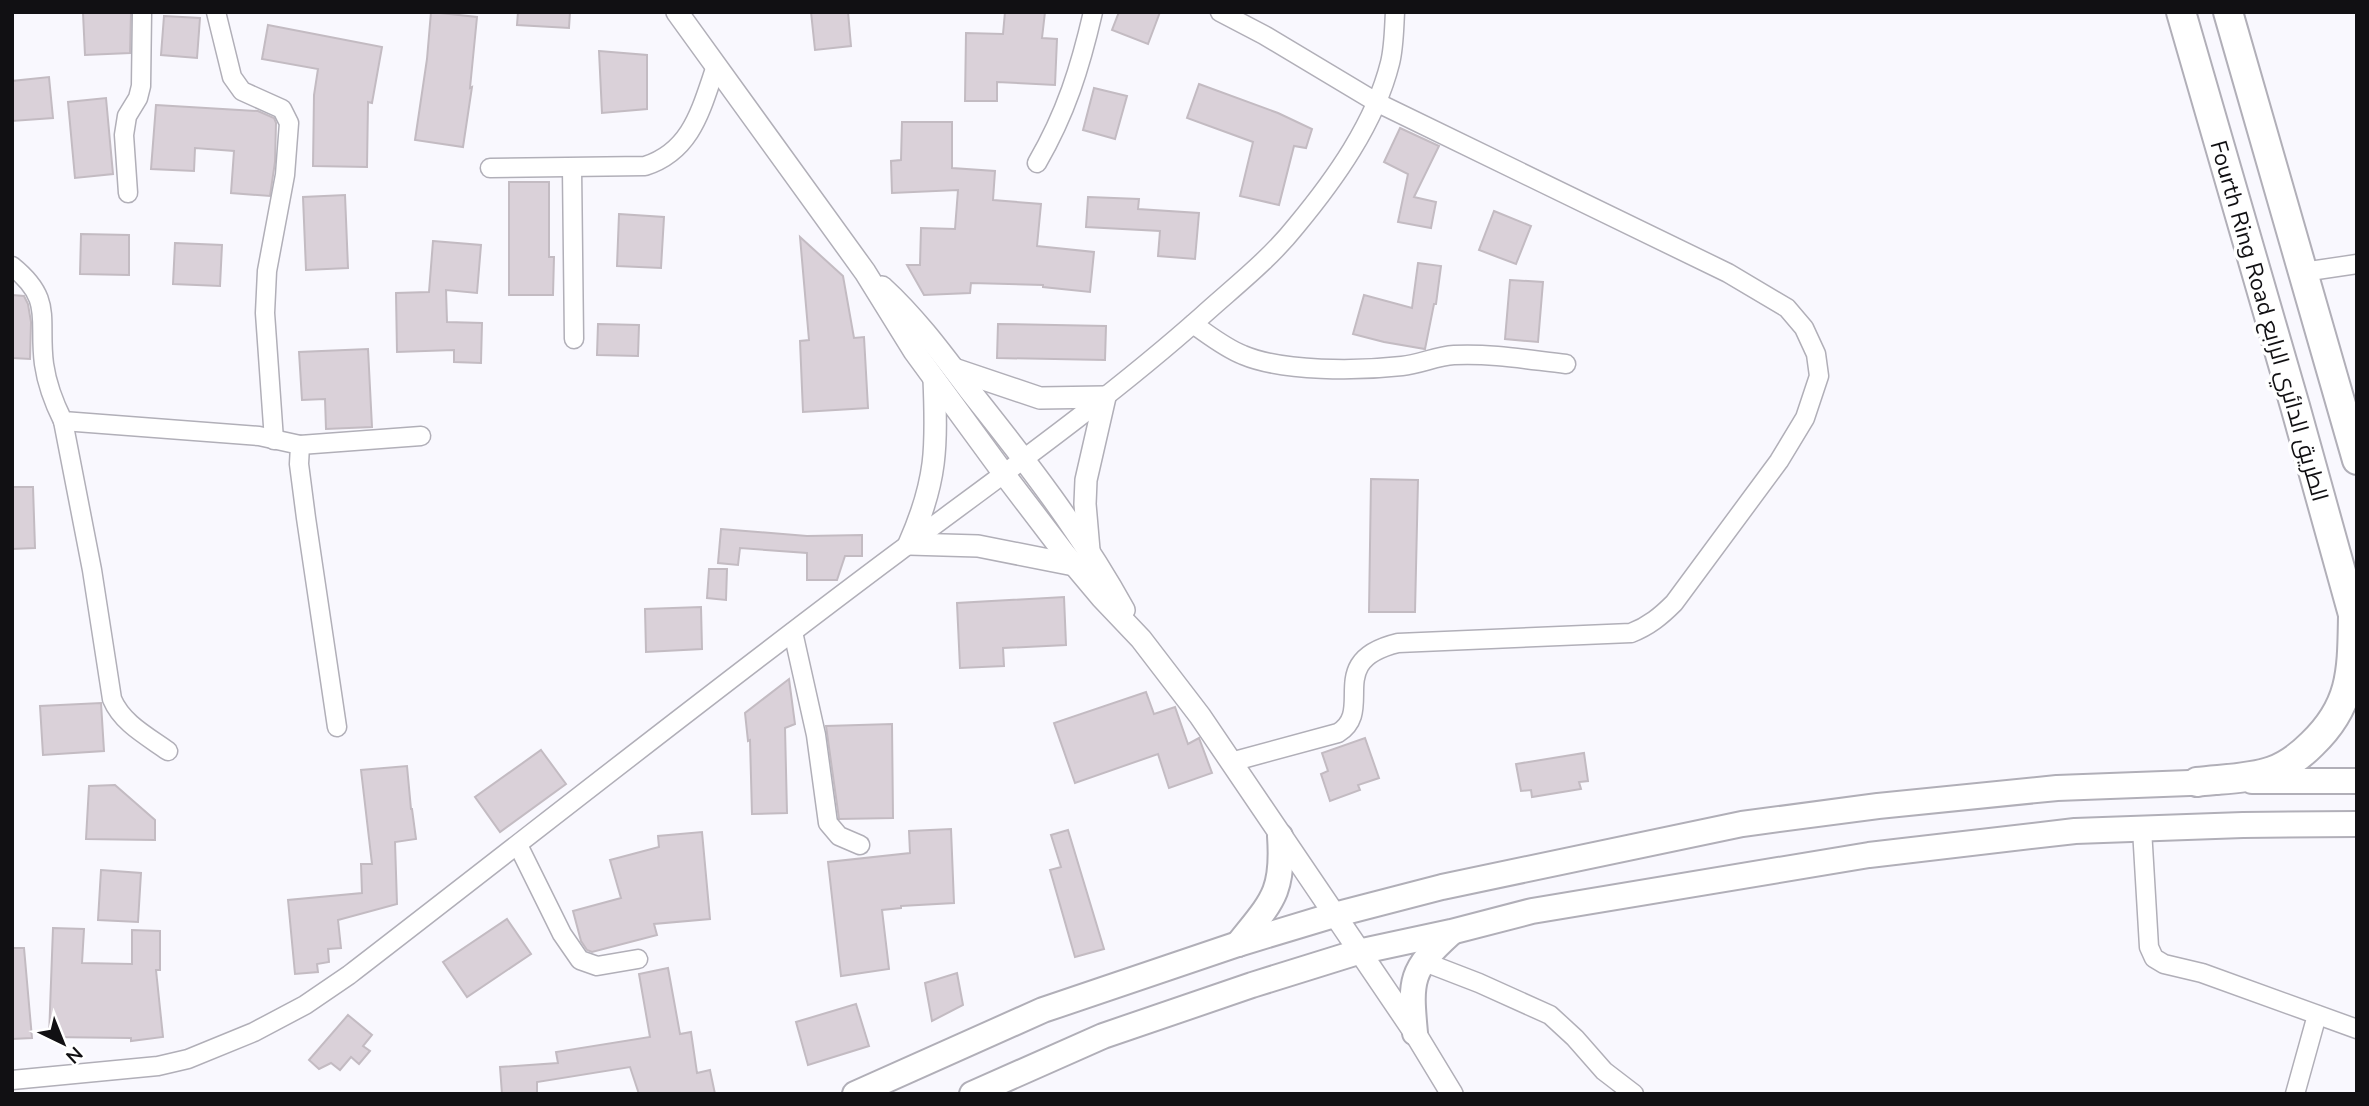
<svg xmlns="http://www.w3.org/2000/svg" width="2369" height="1106" viewBox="0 0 2369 1106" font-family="'Nunito Sans',Cairo,sans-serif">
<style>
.building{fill:#dad1d9;stroke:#c3bbc2;stroke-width:2}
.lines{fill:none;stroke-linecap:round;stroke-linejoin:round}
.minor-casing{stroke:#b1afb8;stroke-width:21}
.tertiary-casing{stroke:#b1afb8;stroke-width:24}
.secondary-casing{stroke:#b1afb8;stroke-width:28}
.primary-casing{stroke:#b1afb8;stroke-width:32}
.minor{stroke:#fff;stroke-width:18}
.tertiary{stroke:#fff;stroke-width:21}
.secondary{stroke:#fff;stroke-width:24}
.primary{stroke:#fff;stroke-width:28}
.labels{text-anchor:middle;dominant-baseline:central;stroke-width:7;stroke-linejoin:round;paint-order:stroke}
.street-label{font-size:23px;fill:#111013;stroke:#fff}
</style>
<rect width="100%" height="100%" fill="#f9f8fe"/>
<g class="building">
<path d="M99 12H131L130 53 85 55 83 13Z"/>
<path d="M431 12 477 17 470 88 472 87 463 147 415 140 427 59Z"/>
<path d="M518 12H570L569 28 517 25Z"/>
<path d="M811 12H848L851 46 815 50Z"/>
<path d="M1005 12H1045L1042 38 1057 39 1055 85 997 82V101H965L966 33 1003 34Z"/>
<path d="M1119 12H1160L1148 44 1112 30Z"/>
<path d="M164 16 200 18 197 58 161 55Z"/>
<path d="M268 25 382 47 372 103 368 102 367 167 313 166 314 95 318 69 262 59Z"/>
<path d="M599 51 647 55V109L602 113Z"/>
<path d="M49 77 53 118 12 121V81Z"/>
<path d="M1199 84 1278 113 1312 129 1306 148 1294 146 1279 205 1240 196 1253 142 1187 118Z"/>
<path d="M1094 88 1127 96 1115 139 1083 130Z"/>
<path d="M106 98 113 174 75 178 68 102Z"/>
<path d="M156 105 258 111 274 118 276 123 275 162 270 196 231 193 234 151 195 148 194 171 151 169Z"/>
<path d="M902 122H952V168L995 171 993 200 1041 204 1037 246 1094 252 1090 292 1043 287V285L971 283 970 293 924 295 907 265H920L921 228 955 229 958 190 892 193 891 161 901 160Z"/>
<path d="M1400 128 1439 146 1414 197 1436 202 1431 228 1398 222 1408 174 1384 162Z"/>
<path d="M509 182H549V257H554L553 295H509Z"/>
<path d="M345 195 348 268 306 270 303 197Z"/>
<path d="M1088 197 1139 199 1138 209 1199 213 1195 259 1158 256 1160 231 1086 227Z"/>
<path d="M1494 211 1531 226 1516 264 1479 250Z"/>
<path d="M619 214 664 217 661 268 617 266Z"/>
<path d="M81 234 129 235V275L80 274Z"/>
<path d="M800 237 843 276 854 338 864 337 868 408 803 412 800 341 809 340Z"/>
<path d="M433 241 481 245 477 293 446 290 447 322 482 323 481 363 454 362V350L397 352 396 293 429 292Z"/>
<path d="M175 243 222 245 220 286 173 284Z"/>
<path d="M1418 263 1441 266 1436 304H1434L1425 349 1384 342 1353 334 1364 295 1412 308Z"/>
<path d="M1510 280 1543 282 1538 342 1505 339Z"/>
<path d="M12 295 24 296 28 304 31 322 30 359 12 358Z"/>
<path d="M598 324 639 325 638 356 597 355Z"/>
<path d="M998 324 1106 326 1105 360 997 358Z"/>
<path d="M368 349 372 427 326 429 325 399 302 400 299 352Z"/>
<path d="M1371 479 1418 480 1415 612H1369Z"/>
<path d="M12 487H33L35 548 12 549Z"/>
<path d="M721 529 807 536 862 535V556H845L837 580H807V553L740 548 738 565 718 563Z"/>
<path d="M709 569H727L726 600 707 598Z"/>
<path d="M1064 597 1066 645 1003 648 1004 666 960 668 957 603Z"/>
<path d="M701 607 702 649 646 652 645 609Z"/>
<path d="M789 679 795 724 785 728 787 813 752 814 750 740 748 741 745 713Z"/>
<path d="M1146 692 1154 714 1175 707 1188 744 1199 738 1212 773 1169 788 1158 754 1075 783 1054 723Z"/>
<path d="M101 703 104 751 43 755 40 706Z"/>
<path d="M892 724 893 818 839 819 826 726Z"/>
<path d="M1365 738 1379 778 1358 785 1360 790 1330 801 1321 774 1328 771 1322 753Z"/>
<path d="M541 750 566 784 500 832 475 797Z"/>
<path d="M1584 753 1588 781 1579 782 1581 789 1532 797 1531 790 1521 791 1516 764Z"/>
<path d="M407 766 411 809H412L416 839 395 842 397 904 338 920 341 948 328 949 329 962 317 964 318 972 295 974 288 900 362 893 361 864H372L361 770Z"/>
<path d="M115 785 155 820V840L86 839 89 786Z"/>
<path d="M951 829 954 903 901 906V908L882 910 889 969 841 976 828 862 910 853 909 831Z"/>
<path d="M1068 830 1104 949 1075 957 1050 870 1061 867 1051 835Z"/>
<path d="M702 832 710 919 654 924 657 935 592 952 587 950 581 941 573 911 621 898 610 860 659 847 658 836Z"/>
<path d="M101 870 141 873 138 922 98 920Z"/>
<path d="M507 919 531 954 467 997 443 962Z"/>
<path d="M53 928 84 929 82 963 132 964V930L160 931V970H156L163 1037 131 1041V1038L49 1037Z"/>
<path d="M12 948H24L32 1038 12 1039Z"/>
<path d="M668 968 680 1034 691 1032 697 1073 710 1070 715 1094H639L630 1067 537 1082V1094H502L500 1067 558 1063 556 1052 650 1037 639 974Z"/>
<path d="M957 973 963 1005 932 1021 925 983Z"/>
<path d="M856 1004 869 1046 808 1065 796 1022Z"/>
<path d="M348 1015 372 1035 363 1046 370 1051 359 1064 351 1057 340 1070 331 1063 319 1069 309 1060Z"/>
</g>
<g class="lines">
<defs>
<g id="minor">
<path d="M216 12 232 77 242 91 282 109 289 123 285 175 267 271 265 313 274 440"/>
<path d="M1220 12 1264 35 1376 102 1728 273 1787 308 1804 328 1816 354 1819 376 1805 418 1779 461 1674 603C1661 616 1649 626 1631 633L1398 643C1323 661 1376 710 1338 733L1231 762"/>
<path d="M1037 163C1066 113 1080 68 1093 12"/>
<path d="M490 168 645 166C692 151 701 109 716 66"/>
<path d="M572 168 574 339"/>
<path d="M128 193 124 135 127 116 138 98 141 86 142 12"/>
<path d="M12 266C54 300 38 318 44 364 47 385 54 403 63 421L259 436 300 445 299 464 306 518 337 727"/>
<path d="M2303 272 2357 264"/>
<path d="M1193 324C1209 335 1225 348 1243 355 1283 372 1358 371 1402 366 1420 364 1437 356 1454 355 1491 353 1530 360 1566 364"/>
<path d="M63 421 92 570 112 699C122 723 147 736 168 751"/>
<path d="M300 445 421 436"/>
<path d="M793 632 816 735 828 823 839 836 860 845"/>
<path d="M2142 829 2149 947 2154 958 2164 964 2202 973 2357 1029"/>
<path d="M518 845 562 934 580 960 597 966 638 959"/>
<path d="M1422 961 1479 983 1550 1015 1575 1038 1604 1071 1634 1094"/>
<path d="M12 1080 158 1066 188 1059 254 1032 305 1005 349 975C532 834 712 691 897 553 1000 476 1105 402 1202 316 1234 287 1269 260 1296 226 1335 179 1375 123 1390 63 1394 47 1394 29 1395 12"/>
<path d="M2295 1094 2317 1015"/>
</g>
<g id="tertiary">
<path d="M677 12 865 272 914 351 1004 474 1065 554 1102 598 1141 639 1200 716 1415 1033 1452 1094"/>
<path d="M882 287C916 318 943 355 971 392 1026 461 1081 532 1124 610"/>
<path d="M954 369 1040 398 1105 397 1086 480 1085 504 1089 550"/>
<path d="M934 379C937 447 937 481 909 544L978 546 1074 565"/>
</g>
<g id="secondary">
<path d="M2252 781H2357"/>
<path d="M1238 944C1272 901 1284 893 1280 836"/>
<path d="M1415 1033C1410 980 1410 970 1451 933"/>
<path d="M855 1094 1043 1010 1238 944 1334 915 1442 887 1742 824 1878 806 2057 788 2216 782"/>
<path d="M972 1094 1103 1036 1252 985 1358 952 1451 932 1532 911 1869 855 2075 831 2243 825 2357 824"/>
</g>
<g id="primary">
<path d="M2181 12 2295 406 2357 629"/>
<path d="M2228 12 2357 460"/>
<path d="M2197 782C2221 779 2249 779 2272 771 2286 766 2301 755 2312 744 2353 705 2352 670 2353 616"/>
</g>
</defs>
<use href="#minor" class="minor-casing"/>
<use href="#tertiary" class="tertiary-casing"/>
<use href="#secondary" class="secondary-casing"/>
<use href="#primary" class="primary-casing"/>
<use href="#minor" class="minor"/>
<use href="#tertiary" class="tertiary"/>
<use href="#secondary" class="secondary"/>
<use href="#primary" class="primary"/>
</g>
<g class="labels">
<g class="street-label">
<text transform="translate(2269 321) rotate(74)">Fourth Ring Road الطريق الدائري الرابع</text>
</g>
</g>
<rect width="2369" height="1106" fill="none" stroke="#111013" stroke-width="28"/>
<g transform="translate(63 1043) rotate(137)" stroke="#ffffff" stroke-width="5" paint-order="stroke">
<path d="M0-5L12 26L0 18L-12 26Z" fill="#111013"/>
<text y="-10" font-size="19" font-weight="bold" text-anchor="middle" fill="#111013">N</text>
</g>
</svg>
